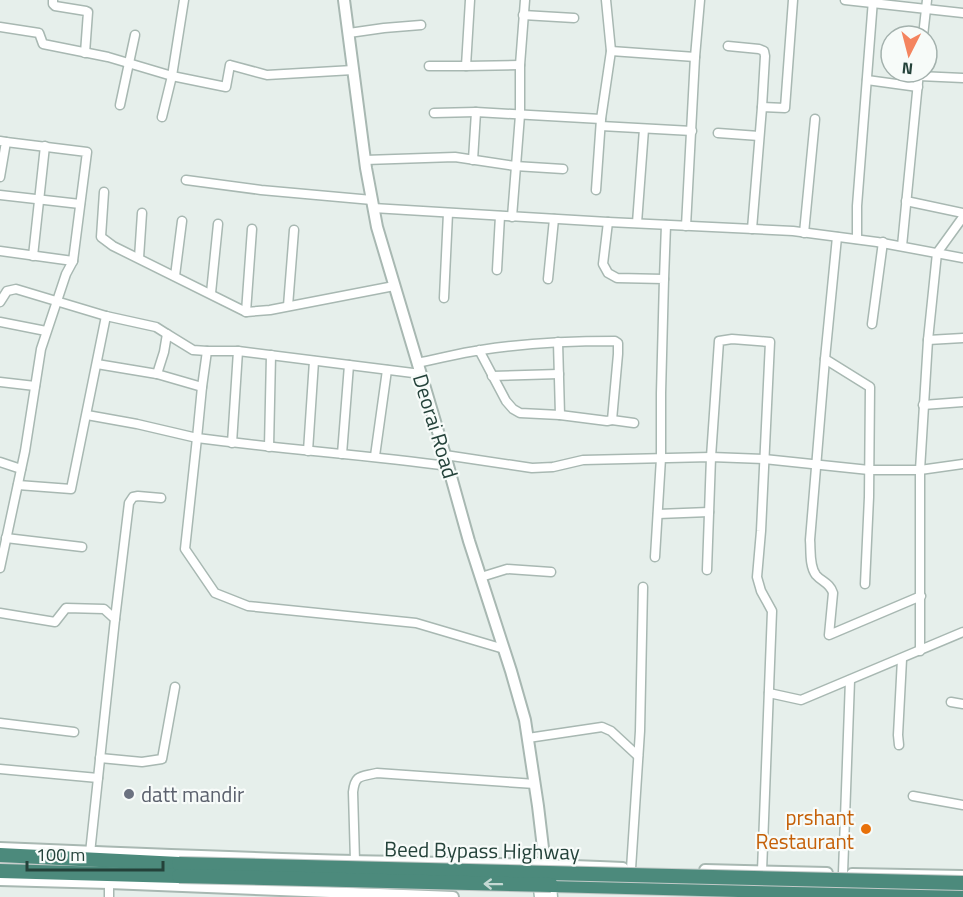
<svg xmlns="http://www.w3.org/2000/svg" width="963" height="897" viewBox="0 0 963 897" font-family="'Titillium Web',sans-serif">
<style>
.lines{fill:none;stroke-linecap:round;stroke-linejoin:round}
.minor-casing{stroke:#a8b8b2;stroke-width:11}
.tertiary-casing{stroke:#a8b8b2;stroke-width:14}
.secondary-casing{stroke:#a4bbb3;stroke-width:15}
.trunk-casing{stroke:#c2cac8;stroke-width:16}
.minor{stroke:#fff;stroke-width:8}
.tertiary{stroke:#fff;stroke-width:10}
.secondary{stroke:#fff;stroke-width:12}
.trunk{stroke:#4c8a7c;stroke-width:14}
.trunk-bridge-casing{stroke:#c2cac8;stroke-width:16;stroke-linecap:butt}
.trunk-bridge{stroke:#4c8a7c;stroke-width:14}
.oneway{stroke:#c4d9d4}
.worship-dot{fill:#6b7280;stroke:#f7fbf9;stroke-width:2}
.food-dot{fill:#e8710a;stroke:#f7fbf9;stroke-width:2}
.labels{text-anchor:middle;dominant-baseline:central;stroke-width:4.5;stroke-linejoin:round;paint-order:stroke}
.street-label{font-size:21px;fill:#24423a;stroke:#f7fbf9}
.worship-label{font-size:21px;fill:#5b616d;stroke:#f7fbf9;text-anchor:start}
.food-label{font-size:21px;fill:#c56008;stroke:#f7fbf9;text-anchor:end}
</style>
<rect width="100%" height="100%" fill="#e6efeb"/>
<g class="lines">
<defs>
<g id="minor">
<path d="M53 0V4L55 6 86 11 88 12 85 53"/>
<path d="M470 0 466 66 520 65"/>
<path d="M845 0 963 13"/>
<path d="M523 15 574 18"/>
<path d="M0 27 39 33 43 44 108 57 172 76 226 87 230 65 267 75 353 70"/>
<path d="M349 33 384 28 421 25"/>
<path d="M923 36 927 0"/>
<path d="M728 46 759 49 764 51 765 56 762 107"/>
<path d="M611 51 695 57"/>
<path d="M429 66H466"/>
<path d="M919 76 963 78"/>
<path d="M867 80 918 87"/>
<path d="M120 105 135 35"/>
<path d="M434 113 476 112"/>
<path d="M162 117 172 76 184 0"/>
<path d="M601 126 692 131"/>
<path d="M718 133 759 136"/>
<path d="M0 141 6 142 0 177"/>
<path d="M365 160 455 157 515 166 563 169"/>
<path d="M473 160 476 112 601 119"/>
<path d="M186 180 261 190 372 200"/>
<path d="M596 190 601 119 611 51 606 0"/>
<path d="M104 192 101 237 113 246 246 312 270 310 394 286"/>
<path d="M0 195 80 204"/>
<path d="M906 201 963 213"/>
<path d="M373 208 608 222 793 231 877 242 963 258"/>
<path d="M512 217 520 115V65L525 0"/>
<path d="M608 222 603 264 608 273 617 278 664 279 661 393V458L655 557"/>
<path d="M637 223 644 129"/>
<path d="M686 226 695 57 700 0"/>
<path d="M752 229 762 107 785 108 793 0"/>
<path d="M804 233 815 119"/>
<path d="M837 237 825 359 810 540C811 550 809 566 816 575 822 582 830 583 833 593L829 635 921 596"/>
<path d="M857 239V206L873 0"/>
<path d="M902 246 919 72"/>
<path d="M0 251 73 261"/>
<path d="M33 256 45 146"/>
<path d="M139 258 142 213"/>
<path d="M497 270 500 216"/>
<path d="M175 276 182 221"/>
<path d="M548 279 554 219"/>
<path d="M664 279 666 225"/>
<path d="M211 293 218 224"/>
<path d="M444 298 448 213"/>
<path d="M0 302 7 291 16 289 106 316 156 327 167 334"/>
<path d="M288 306 294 230"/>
<path d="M246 312 252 229"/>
<path d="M0 322 46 331"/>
<path d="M872 324 883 242"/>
<path d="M928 340 963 338"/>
<path d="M558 342 560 415"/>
<path d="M207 351 202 387 197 438C281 449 365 455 448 466"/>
<path d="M825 359 870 387 869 497 865 584"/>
<path d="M417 363C438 359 460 353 481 350 525 343 570 341 615 341L618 343V354L612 420 607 421 560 415 520 413 513 409 506 401 479 350"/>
<path d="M97 364 157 374 164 352 167 334 193 350 207 351H238L421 374"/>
<path d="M157 374 202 387"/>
<path d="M492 376 559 374"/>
<path d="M0 382 35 386"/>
<path d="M923 405 963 402"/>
<path d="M87 415 137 424 197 438 185 549 215 593 248 606 416 623 504 649"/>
<path d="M612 420 634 423"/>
<path d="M232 443 238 351"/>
<path d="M269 447 271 355"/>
<path d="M308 451 314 361"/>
<path d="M342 454 349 365"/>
<path d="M445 455 532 468 553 467 583 460 711 457 764 459 869 470H920L963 464"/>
<path d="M375 456 387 370"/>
<path d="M0 462 21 469"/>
<path d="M18 485 71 489 106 316"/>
<path d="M658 514 709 512"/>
<path d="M6 538 82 547"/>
<path d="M0 568 25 451 41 349 66 274 73 261 87 152 6 142"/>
<path d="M707 570 711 457 719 341 732 339 770 342 761 531 757 577 761 591 772 611 762 871"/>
<path d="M481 577 507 569 551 572"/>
<path d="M0 613 55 622 66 608 104 609 115 619 90 853"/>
<path d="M115 619 129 503 133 497 138 496 161 498"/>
<path d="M920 651V470L928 340 937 253 963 217"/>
<path d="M769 693 801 700 963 632"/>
<path d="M951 702 963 704"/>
<path d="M0 723 74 732"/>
<path d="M528 738 602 727 611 731 638 756"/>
<path d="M899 745 898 735 902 659"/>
<path d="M100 758 142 762 162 759 175 687"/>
<path d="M0 769 98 778"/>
<path d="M913 796 963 805"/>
<path d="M355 861 353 792C355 774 361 777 377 773L535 784"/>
<path d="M631 869 640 731 643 587"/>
<path d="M843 873 850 680"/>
<path d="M109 883V897"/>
</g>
<g id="tertiary">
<path d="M344 0 366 168 377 227 445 455 469 541 511 671 525 720 538 806 543 848 548 865"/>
<path d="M0 848C118 853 237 858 355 861 444 863 534 864 623 868"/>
<path d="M705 870 827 873"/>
<path d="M852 874 963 876"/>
<path d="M0 880 109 883 453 897"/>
</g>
<g id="secondary">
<path d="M537 864 541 897"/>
<path d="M548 865 551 897"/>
</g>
<g id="trunk">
<path d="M0 855 179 864"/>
<path d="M0 871 179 876"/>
<path d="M551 885 963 896"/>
</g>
</defs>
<use href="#minor" class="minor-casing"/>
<use href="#tertiary" class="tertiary-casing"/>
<use href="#secondary" class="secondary-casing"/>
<use href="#trunk" class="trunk-casing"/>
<use href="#minor" class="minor"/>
<use href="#tertiary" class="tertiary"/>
<use href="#secondary" class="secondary"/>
<use href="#trunk" class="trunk"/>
<defs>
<g id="trunk-bridge">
<path d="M179 864 963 883"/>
<path d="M179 876 551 885"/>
</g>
</defs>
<use href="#trunk-bridge" class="trunk-bridge-casing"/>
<use href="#trunk-bridge" class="trunk-bridge"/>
</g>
<defs><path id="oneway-shaft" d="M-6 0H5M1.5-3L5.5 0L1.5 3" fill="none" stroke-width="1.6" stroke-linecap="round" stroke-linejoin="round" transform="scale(1.5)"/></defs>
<use class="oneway" href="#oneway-shaft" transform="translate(493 884) rotate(-179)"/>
<circle class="worship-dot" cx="129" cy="794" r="6"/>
<circle class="food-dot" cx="866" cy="829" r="6"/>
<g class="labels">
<g class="street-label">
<text transform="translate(436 426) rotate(73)">Deorai Road</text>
<text transform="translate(482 850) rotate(1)">Beed Bypass Highway</text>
</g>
<g class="worship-label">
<text x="141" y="794">datt mandir</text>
</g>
<g class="food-label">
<text x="854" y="817">prshant<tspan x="854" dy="24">Restaurant</tspan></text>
</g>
</g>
<g transform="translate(909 54) rotate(186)"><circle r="28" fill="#f7fbf9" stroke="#a3b1ad" stroke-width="1.5"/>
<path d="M0-4.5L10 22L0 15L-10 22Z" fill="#f4845f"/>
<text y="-9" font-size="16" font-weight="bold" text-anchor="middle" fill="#24423a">N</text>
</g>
<path d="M27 861v9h136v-9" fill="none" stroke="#24423a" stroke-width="3"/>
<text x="36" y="861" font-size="18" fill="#24423a" stroke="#f7fbf9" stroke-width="4.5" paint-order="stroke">100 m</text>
</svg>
